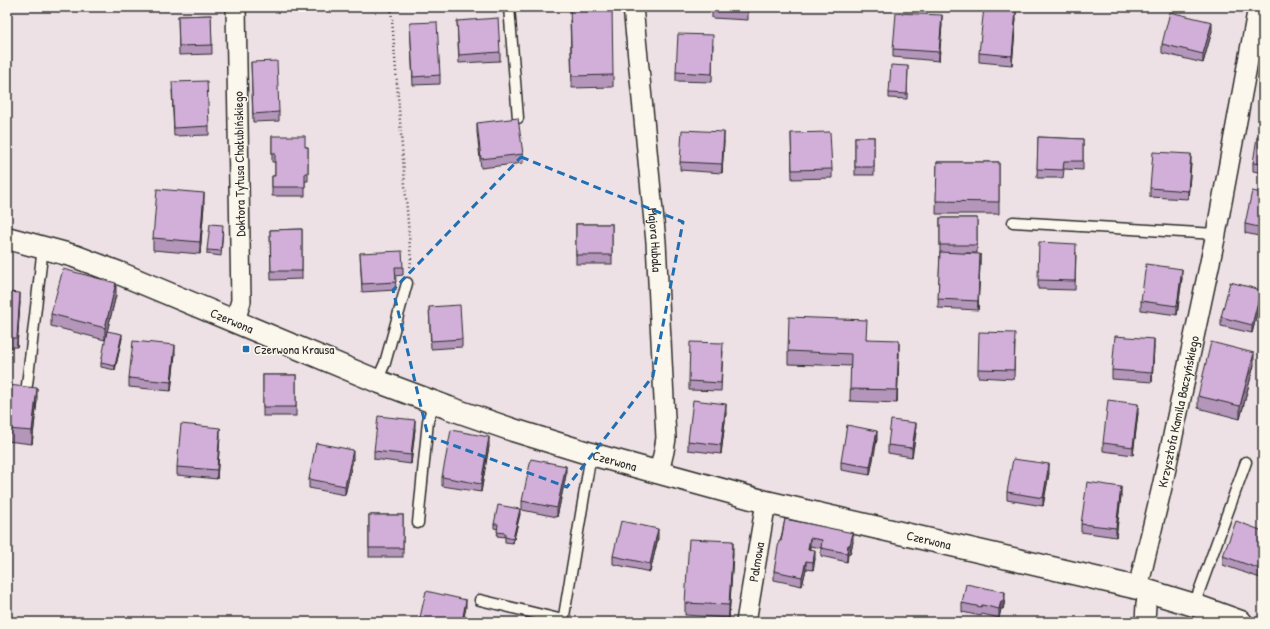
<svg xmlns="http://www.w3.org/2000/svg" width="1270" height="629" viewBox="0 0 1270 629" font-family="'Patrick Hand',sans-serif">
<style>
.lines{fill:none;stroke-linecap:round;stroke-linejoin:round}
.lane-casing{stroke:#2b2b2b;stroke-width:13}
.street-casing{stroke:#2b2b2b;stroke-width:22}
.secondary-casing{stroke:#2b2b2b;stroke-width:25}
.path{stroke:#2b2b2b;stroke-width:2.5;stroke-dasharray:1 3;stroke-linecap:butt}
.lane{stroke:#fbf7ec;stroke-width:10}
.street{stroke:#fbf7ec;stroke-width:19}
.secondary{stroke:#fbf7ec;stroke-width:22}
.wall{fill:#b496bb;stroke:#2b2b2b}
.shaded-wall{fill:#927a98;stroke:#2b2b2b}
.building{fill:#d1afd9;stroke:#2b2b2b}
.marked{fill:none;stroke:#1f6fb2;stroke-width:3;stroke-dasharray:8 5;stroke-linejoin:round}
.poi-dot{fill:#1f6fb2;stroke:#fbf7ec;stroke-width:1.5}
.labels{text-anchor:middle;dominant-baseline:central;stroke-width:3;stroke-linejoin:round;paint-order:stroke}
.street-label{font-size:13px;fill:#2b2b2b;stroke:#fbf7ec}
.poi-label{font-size:13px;fill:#2b2b2b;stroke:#fbf7ec;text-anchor:start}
</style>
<rect width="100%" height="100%" fill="#eee1e6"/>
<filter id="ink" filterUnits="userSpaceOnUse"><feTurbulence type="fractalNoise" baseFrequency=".025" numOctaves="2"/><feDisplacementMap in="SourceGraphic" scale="8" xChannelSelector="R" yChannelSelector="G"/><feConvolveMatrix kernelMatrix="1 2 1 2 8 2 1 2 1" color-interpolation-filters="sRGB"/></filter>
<g filter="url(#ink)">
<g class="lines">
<defs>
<g id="lane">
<path d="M509 7 518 118"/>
<path d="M1013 222 1216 234"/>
<path d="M377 381 385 363 407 283"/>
<path d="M27 385 43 247"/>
<path d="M418 523 428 421 434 402"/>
<path d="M480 600 563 620"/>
<path d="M1194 605 1246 462"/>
<path d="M563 622 591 454"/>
</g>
<g id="street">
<path id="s1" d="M633 7 656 242 666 438 664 451 659 472"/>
<path d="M235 321 241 301 236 7"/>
<path id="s2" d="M1138 588 1162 487 1216 234 1258 7"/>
<path id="s3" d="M746 622 766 502"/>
<path d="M1145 622 1146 604 1149 591"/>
</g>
<g id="secondary">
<path id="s4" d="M7 238 74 256 119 273 377 381 449 408 513 430 591 454 766 502 1138 588 1194 605 1241 622"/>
</g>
</defs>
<use href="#lane" class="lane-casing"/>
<use href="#street" class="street-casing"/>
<use href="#secondary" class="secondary-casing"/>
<path class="path" d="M391 7 411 261 410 268"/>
<use href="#lane" class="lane"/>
<use href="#street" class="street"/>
<use href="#secondary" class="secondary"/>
</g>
<g class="wall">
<path d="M712 7H748V20L712 18Z"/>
<path d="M211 15 212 54 179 55 178 16Z"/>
<path d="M1016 18 1012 65 979 62V53Z"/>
<path d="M570 20 613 75V87L572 88Z"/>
<path d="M457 21 500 52V61L459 63Z"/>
<path d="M410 23 440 75V84L413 85Z"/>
<path d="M942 24 939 61 893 57V49Z"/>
<path d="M1212 31 1203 63 1162 53V44Z"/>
<path d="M713 44 712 82 676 81V72Z"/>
<path d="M251 62 279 112V121L253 122Z"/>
<path d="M908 66 907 99 889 98V93Z"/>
<path d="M172 90 209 126V135L174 136Z"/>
<path d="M477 123 523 154V163L481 168 477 132Z"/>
<path d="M791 133 832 169V178L792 179Z"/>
<path d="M272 136 305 147H308V181H305V196H272V176H275V162H272Z"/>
<rect x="855" y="137" width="19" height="38"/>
<path d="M1038 137 1083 139V170L1064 169 1063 178H1037Z"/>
<path d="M1263 138V173L1253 171V163Z"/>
<path d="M724 141 722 173 680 170V162Z"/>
<path d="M937 162H999V214H936Z"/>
<path d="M1191 163 1188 199 1150 197V188Z"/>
<path d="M1263 193V237L1245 233V224Z"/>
<path d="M204 205 200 254 153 250V238Z"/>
<path d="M940 218H977V253H964L980 263 978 310 938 308 940 252Z"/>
<rect x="576" y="224" width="36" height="40"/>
<path d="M302 229V279L271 280 270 230Z"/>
<path d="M223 230 221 256 207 254V250Z"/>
<path d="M1076 252 1075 290 1038 289V280Z"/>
<path d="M360 253 403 267V275L395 276 396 290 362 292Z"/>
<path d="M1182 278 1177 315 1141 310V301Z"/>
<path d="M7 292 20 302 17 347H7Z"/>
<path d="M116 295 105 340 51 326V314Z"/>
<path d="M1261 299 1252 333 1221 326V317Z"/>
<path d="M429 307 462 339V347L431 349Z"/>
<path d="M122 338 115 370 101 367V363Z"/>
<path d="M867 339 899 353 897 403 850 401 851 366 788 364V351Z"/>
<path d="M1015 342 1014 379 978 377V369Z"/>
<path d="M1154 347 1152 382 1112 379V370Z"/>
<path d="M723 351 721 391 689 390V381Z"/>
<path d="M175 354 171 391 129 387V378Z"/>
<path d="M1254 365 1240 419 1198 408V396Z"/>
<rect x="263" y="375" width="33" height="41"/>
<path d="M7 385 37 401 32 444 7 441Z"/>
<path d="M726 413 721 454 688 450V441Z"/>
<path d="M1138 413 1133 455 1103 451V443Z"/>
<path d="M415 429 411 464 374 459V451Z"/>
<path d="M916 432 912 457 888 453V445Z"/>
<path d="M220 436 217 479 177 475V467Z"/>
<path d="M877 439 870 475 841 470V462Z"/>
<path d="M489 446 481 492 442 486V477Z"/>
<path d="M353 459 345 495 309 488V479Z"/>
<path d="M1049 473 1043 506 1007 500V492Z"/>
<path d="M566 475 557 517 522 510V501Z"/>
<path d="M1121 496 1116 537 1081 532V524Z"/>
<path d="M520 514 513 543 505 542V537L497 536 498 529 494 528V524Z"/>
<rect x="369" y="515" width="34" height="42"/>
<path d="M785 519 853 542 850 554H848L847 562 821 556V548L810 546V549L815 559 813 570 806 569 802 586 774 580V571Z"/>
<path d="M1263 531V569L1260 578 1223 565V556Z"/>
<path d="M658 538 650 572 613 564V556Z"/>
<path d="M733 553 729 618 685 615V603Z"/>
<path d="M1005 600 1003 609H1001L999 618 982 614 981 616 962 612V603Z"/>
</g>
<g class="shaded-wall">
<path d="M1016 10V18L1012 65V56Z"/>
<path d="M942 15V24L939 61V52Z"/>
<path d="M1212 22V31L1203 63V54Z"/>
<path d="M724 132V141L722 173V164Z"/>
<path d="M1191 154V163L1188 199V191Z"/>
<path d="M204 193V205L200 254V242Z"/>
<path d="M980 254V263L978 310V301Z"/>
<path d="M1182 269V278L1177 315V306Z"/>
<path d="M116 283V295L105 340V328Z"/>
<path d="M1261 290V299L1252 333V325Z"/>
<path d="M20 293V302L17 347V338Z"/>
<path d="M122 334V338L115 370V366Z"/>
<path d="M1154 339V347L1152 382V373Z"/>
<path d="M899 340V353L897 403V390Z"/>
<path d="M175 345V354L171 391V382Z"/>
<path d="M1254 353V365L1240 419V406Z"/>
<path d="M37 388V401L32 444V431Z"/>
<path d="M726 404V413L721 454V445Z"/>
<path d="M1138 404V413L1133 455V447Z"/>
<path d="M415 420V429L411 464V455Z"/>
<path d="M916 423V432L912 457V448Z"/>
<path d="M220 428V436L217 479V470Z"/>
<path d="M877 431V439L870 475V467Z"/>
<path d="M489 437V446L481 492V484Z"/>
<path d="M353 450V459L345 495V486Z"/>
<path d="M1049 464V473L1043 506V498Z"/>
<path d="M566 466V475L557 517V508Z"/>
<path d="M1121 487V496L1116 537V528Z"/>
<path d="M520 509V514L513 543V539Z"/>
<path d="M658 529V538L650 572V564Z"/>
<path d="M853 533V542L850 554V545Z"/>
<path d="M810 538V546L808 557V549Z"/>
<path d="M733 541V553L729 618V605Z"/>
<path d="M848 545V554L847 562V553Z"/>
<path d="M815 550V559L813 570V562Z"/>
<path d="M806 561V569L802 586V577Z"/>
<path d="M1263 561V569L1260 578V569Z"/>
<path d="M1005 592V600L1003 609V601Z"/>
<path d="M466 600V608L463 622H462Z"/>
<path d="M1001 601V609L999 618V609Z"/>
</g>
<g class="building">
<path d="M570 7H612L613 75 572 76Z"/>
<path d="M712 7H748V11L712 10Z"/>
<path d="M984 7 1016 10 1012 56 979 53Z"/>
<path d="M1170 12 1212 22 1203 54 1162 44Z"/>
<path d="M896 13 942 15 939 52 893 49Z"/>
<path d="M211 15 212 45 179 46 178 16Z"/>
<path d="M498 18 500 52 459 55 457 21Z"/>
<path d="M437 22 440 75 413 77 410 23Z"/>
<path d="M678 34 713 35 712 74 676 72Z"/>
<path d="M277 61 279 112 253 114 251 62Z"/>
<path d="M891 65 908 66 907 94 889 93Z"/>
<path d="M207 81 209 126 174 128 172 82Z"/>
<path d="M518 118 523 154 481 159 477 123Z"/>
<path d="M682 130 724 132 722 164 680 162Z"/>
<path d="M830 132 832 169 792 170 791 133Z"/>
<path d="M272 136H305V147H308V173H305V187H272V176H275V153H272Z"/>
<rect x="855" y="137" width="19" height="30"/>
<path d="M1038 137 1083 139V161H1064L1063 170 1037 169Z"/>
<path d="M1257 137 1263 138V164L1253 163Z"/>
<path d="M1153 152 1191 154 1188 191 1150 188Z"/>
<path d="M937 162H999V202L936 201Z"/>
<path d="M157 189 204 193 200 242 153 238Z"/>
<path d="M1252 191 1263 193V228L1245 224Z"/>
<rect x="940" y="218" width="37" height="27"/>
<path d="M210 224 223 225 221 251 207 250Z"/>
<rect x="576" y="224" width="36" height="31"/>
<path d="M302 229V271H271L270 230Z"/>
<path d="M1039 242 1076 244 1075 281 1038 280Z"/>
<path d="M402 251 403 267H395L396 282 362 284 360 253Z"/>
<path d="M940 252 980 254 978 301 938 299Z"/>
<path d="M1146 264 1182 269 1177 306 1141 301Z"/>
<path d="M63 269 116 283 105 328 51 314Z"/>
<path d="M1230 282 1261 290 1252 325 1221 317Z"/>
<path d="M7 292 20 293 17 338H7Z"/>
<path d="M460 305 462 339 431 341 429 307Z"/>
<path d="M789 317 867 320 866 339 899 340 897 390 850 389 851 354 788 351Z"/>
<path d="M107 331 122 334 115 366 101 363Z"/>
<path d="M979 332 1015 333 1014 370 978 369Z"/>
<path d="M1115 336 1154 339 1152 373 1112 370Z"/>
<path d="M133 341 175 345 171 382 129 378Z"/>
<path d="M690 342 723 343 721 383 689 381Z"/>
<path d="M1211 342 1254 353 1240 406 1198 396Z"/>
<rect x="263" y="375" width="33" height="32"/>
<path d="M7 385 37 388 32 431 7 429Z"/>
<path d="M693 400 726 404 721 445 688 441Z"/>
<path d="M1108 400 1138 404 1133 447 1103 443Z"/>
<path d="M378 416 415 420 411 455 374 451Z"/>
<path d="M891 420 916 423 912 448 888 445Z"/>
<path d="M181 424 220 428 217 470 177 467Z"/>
<path d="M847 425 877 431 870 467 841 462Z"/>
<path d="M451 430 489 437 481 484 442 477Z"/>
<path d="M316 443 353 450 345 486 309 479Z"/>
<path d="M531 459 566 466 557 508 522 501Z"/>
<path d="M1013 459 1049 464 1043 498 1007 492Z"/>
<path d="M1087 482 1121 487 1116 528 1081 524Z"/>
<path d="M498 505 520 509 513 539 505 537V533L497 532 498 524H494Z"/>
<rect x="369" y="515" width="34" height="33"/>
<path d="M785 519 853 533 850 545H848L847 553 821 548 822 540 810 538 808 549 815 550 813 562 806 561 802 577 774 571 779 541H781Z"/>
<path d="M621 521 658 529 650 564 613 556Z"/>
<path d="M1236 521 1263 531V561L1260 569 1223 556Z"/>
<path d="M689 539 733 541 729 605 685 603Z"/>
<path d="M966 584 1005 592 1003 601H1001L999 609 982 605 981 607 962 603Z"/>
<path d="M426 591 466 600 462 622H419Z"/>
<path d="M1034 620 1045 622H1033Z"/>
</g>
</g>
<path class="marked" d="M521 157 683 222 653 376 567 487 428 436 393 290Z"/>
<rect class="poi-dot" x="242" y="345" width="8" height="8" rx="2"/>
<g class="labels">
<g class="street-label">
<text transform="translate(239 164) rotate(-91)">Doktora Tytusa Chałubińskiego</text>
<text stroke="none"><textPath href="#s1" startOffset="234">Majora Hubala</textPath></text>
<text stroke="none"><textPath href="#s4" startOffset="240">Czerwona</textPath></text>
<text stroke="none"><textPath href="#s2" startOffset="181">Krzysztofa Kamila Baczyńskiego</textPath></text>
<text stroke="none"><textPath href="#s4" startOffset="648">Czerwona</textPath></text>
<text stroke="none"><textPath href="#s4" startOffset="972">Czerwona</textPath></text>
<text stroke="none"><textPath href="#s3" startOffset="61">Palmowa</textPath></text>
</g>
<g class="poi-label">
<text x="254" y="349">Czerwona Krausa</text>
</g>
</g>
<rect width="1270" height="629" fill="none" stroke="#fbf7ec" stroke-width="24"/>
<rect x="12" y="12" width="1246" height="605" fill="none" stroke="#2b2b2b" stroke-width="1.5" filter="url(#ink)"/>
</svg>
